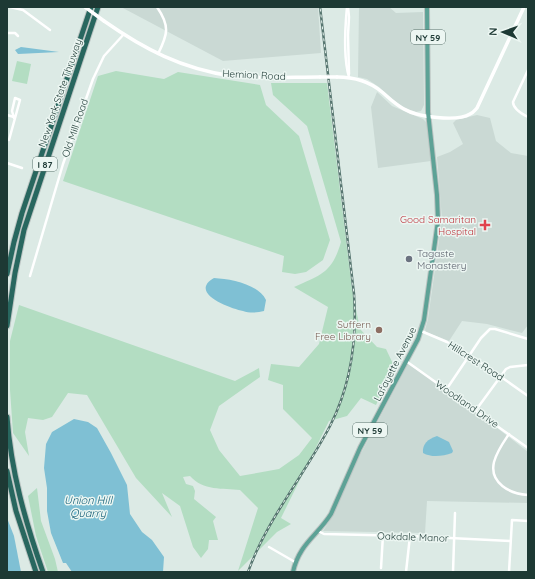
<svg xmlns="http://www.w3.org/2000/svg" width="535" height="579" viewBox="0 0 535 579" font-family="Quicksand,sans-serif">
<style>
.built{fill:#cad9d4}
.green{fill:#b3ddc2}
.water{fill:#7fc0d4}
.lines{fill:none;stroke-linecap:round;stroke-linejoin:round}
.primary-casing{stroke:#bbc4c2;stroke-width:6}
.motorway-casing{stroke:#bbc4c2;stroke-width:7}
.minor{stroke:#fff;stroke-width:2.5}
.tertiary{stroke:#fff;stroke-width:3.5}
.primary{stroke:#5da296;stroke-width:4}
.motorway{stroke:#28675f;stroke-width:5}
.rail-casing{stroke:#577670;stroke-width:2.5}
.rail{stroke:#ecf6f2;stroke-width:1;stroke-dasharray:3;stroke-linecap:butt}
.tertiary-bridge{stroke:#fff;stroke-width:3.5}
.health-dot{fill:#e0444e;stroke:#ecf6f2;stroke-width:1.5}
.worship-dot{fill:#6b7280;stroke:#ecf6f2;stroke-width:1.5}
.education-dot{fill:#8d6e63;stroke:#ecf6f2;stroke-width:1.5}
.labels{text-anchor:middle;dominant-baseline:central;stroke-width:3;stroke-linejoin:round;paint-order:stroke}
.shield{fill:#ecf6f2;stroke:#5b726d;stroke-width:1}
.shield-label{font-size:9px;font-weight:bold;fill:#1d3934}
.street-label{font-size:10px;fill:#1d3934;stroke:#ecf6f2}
.health-label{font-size:10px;fill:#be3a42;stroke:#ecf6f2;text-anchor:end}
.worship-label{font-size:10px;fill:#5b616d;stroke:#ecf6f2;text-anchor:start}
.education-label{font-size:10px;fill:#785e54;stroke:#ecf6f2;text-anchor:end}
.water-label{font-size:11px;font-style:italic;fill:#156078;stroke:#ecf6f2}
</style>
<rect width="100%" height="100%" fill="#dceae5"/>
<g class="built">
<path d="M121 7H318L321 53 223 61Z"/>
<path d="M359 7H389L396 13 423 12 424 105 421 111 416 112 405 108 392 99 379 87 367 79 358 77Z"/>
<path d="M377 92 392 106 423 119 428 124 431 161 378 168 371 107Z"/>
<path d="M477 115 490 118 496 141 511 153 528 156V325L522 333 487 324 462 321 449 341 426 332 425 330 428 319 442 219 437 157 450 152 463 144 453 123 456 120Z"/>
<path d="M408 364 450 391 528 452V503L427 501 425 533 323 531 332 517 357 461Z"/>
</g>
<g class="green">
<path d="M17 61 31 64 27 84 12 81Z"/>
<path d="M116 71 164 79 178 72 260 85 266 105 299 136 330 240 323 260 306 272 295 274 282 272 284 256 63 181 98 76Z"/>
<path d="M271 83H327L352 289 360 329 377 347 386 349 394 366 376 405 361 398 347 416 329 421 281 518 291 524 277 532 238 571 258 508 240 490C223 488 203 491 190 476L183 477 186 484 193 486 195 491 194 499 216 517 213 521 218 540H209L208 549 201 558 193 547 180 506 162 493 172 517 136 478 87 395 68 393 52 417 43 420 28 418 25 432 29 456 13 433 10 390V341L19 305 235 381 259 368 260 377 219 406 210 430 219 450 240 476 279 469 299 455 312 438 283 409V385L268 380 271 364 299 367 319 344 328 307 294 287C321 275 332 273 341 242L307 126 273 95Z"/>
<path d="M37 488 41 521 55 559 58 572H48L36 536 28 496Z"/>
</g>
<g class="water">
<path d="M21 47 59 52 18 54 15 50Z"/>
<path d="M214 278C231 279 258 284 266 300L264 311C257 313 249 313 243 311 230 308 188 293 214 278Z"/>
<path d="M74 419 88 422 97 428 111 453 127 485 130 514 142 532 152 540 164 557 163 572H72L66 563H63L51 533 47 511V488L44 468 46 444 52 432Z"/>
<path d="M437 436 449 442 453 451 452 453C443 456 432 458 423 453 422 444 428 439 437 436Z"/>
<path d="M7 518 14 536 21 572H7Z"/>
</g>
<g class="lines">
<defs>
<path id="primary" d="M293 572C299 544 317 536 331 514L360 448 418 339 424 320 438 221 437 195 428 112 427 7"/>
<g id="motorway">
<path d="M7 274 14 242 22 213 91 7"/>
<path d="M7 326 15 273 24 230 98 7"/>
<path d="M7 417C11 471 25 521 43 572"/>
<path d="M7 471 16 511 36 572"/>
</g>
</defs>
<use href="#primary" class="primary-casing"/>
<use href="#motorway" class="motorway-casing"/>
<g class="minor">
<path d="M10 7 23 10 50 30"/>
<path d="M157 7C170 26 168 34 158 54"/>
<path d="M347 7C345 28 343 57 349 77"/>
<path d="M348 7 349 17 348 35 349 74"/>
<path d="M7 33H15L18 36"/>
<path d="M528 70 513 102C513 109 522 114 528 117"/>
<path d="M7 115 14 117"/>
<path d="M9 140 20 100 15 98 12 111 14 118"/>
<path d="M7 163 22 168"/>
<path d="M30 276 63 164 93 79 104 56 124 34"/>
<path d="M421 331 447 342 470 355 528 396"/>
<path d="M406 361 528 448"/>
<path d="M446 390 481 338 490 329H495L528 339"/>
<path d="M476 410 506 369 510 367 528 365"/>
<path d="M509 434C503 443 497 451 494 462 489 483 510 494 528 495"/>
<path d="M318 531 324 534 410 536 510 541"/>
<path d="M269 547 295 562"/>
<path d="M381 568 383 535"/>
<path d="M406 572 410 536"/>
<path d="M453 572 455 513"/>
<path d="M509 572 512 520 528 521"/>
</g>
<g class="tertiary">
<path d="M104 21C144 49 182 69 232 76 261 79 291 77 320 77"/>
<path d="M337 77C355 77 369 81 382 92 389 98 396 105 404 109 417 117 457 122 470 114 473 113 475 110 477 108L524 7"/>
</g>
<use href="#primary" class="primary"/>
<use href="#motorway" class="motorway"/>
<defs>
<path id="rail" d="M248 572C267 519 304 476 330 426 351 385 357 339 354 294L320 7"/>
</defs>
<use href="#rail" class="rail-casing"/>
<use href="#rail" class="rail"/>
<g class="tertiary-bridge">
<path d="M85 7 104 21"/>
<path d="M320 77H337"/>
</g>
</g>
<path class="health-dot" d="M483 219h4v4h4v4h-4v4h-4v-4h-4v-4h4z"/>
<circle class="worship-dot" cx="409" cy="259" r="4"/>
<circle class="education-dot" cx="379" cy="330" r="4"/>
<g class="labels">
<g class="shield">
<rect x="411" y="30" width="34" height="14" rx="3"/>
<rect x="33" y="157" width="24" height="14" rx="3"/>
<rect x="353" y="423" width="34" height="14" rx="3"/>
</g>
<g class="shield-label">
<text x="428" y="37">NY 59</text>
<text x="45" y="164">I 87</text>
<text x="370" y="430">NY 59</text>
</g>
<g class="street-label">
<text transform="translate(254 75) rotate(3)">Hemion Road</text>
<text transform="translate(60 93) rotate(-71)">New York State Thruway</text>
<text transform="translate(75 128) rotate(-71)">Old Mill Road</text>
<text transform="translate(476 361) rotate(33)">Hillcrest Road</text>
<text transform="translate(395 364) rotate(-63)">Lafayette Avenue</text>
<text transform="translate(467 404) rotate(35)">Woodland Drive</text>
<text transform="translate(413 537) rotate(2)">Oakdale Manor</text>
</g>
<g class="health-label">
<text x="476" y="219">Good Samaritan<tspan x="476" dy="12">Hospital</tspan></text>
</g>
<g class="worship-label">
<text x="417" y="253">Tagaste<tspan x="417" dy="12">Monastery</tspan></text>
</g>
<g class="education-label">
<text x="371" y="324">Suffern<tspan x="371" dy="12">Free Library</tspan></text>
</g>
<g class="water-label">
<text x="88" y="500">Union Hill<tspan x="88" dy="13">Quarry</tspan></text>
</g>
</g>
<rect width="535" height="579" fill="none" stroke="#1d3934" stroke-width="16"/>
<g transform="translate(503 32) rotate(272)" stroke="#ecf6f2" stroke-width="3" paint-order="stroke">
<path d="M0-3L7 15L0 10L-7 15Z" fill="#1d3934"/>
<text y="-6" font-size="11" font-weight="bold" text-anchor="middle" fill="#1d3934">N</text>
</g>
</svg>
